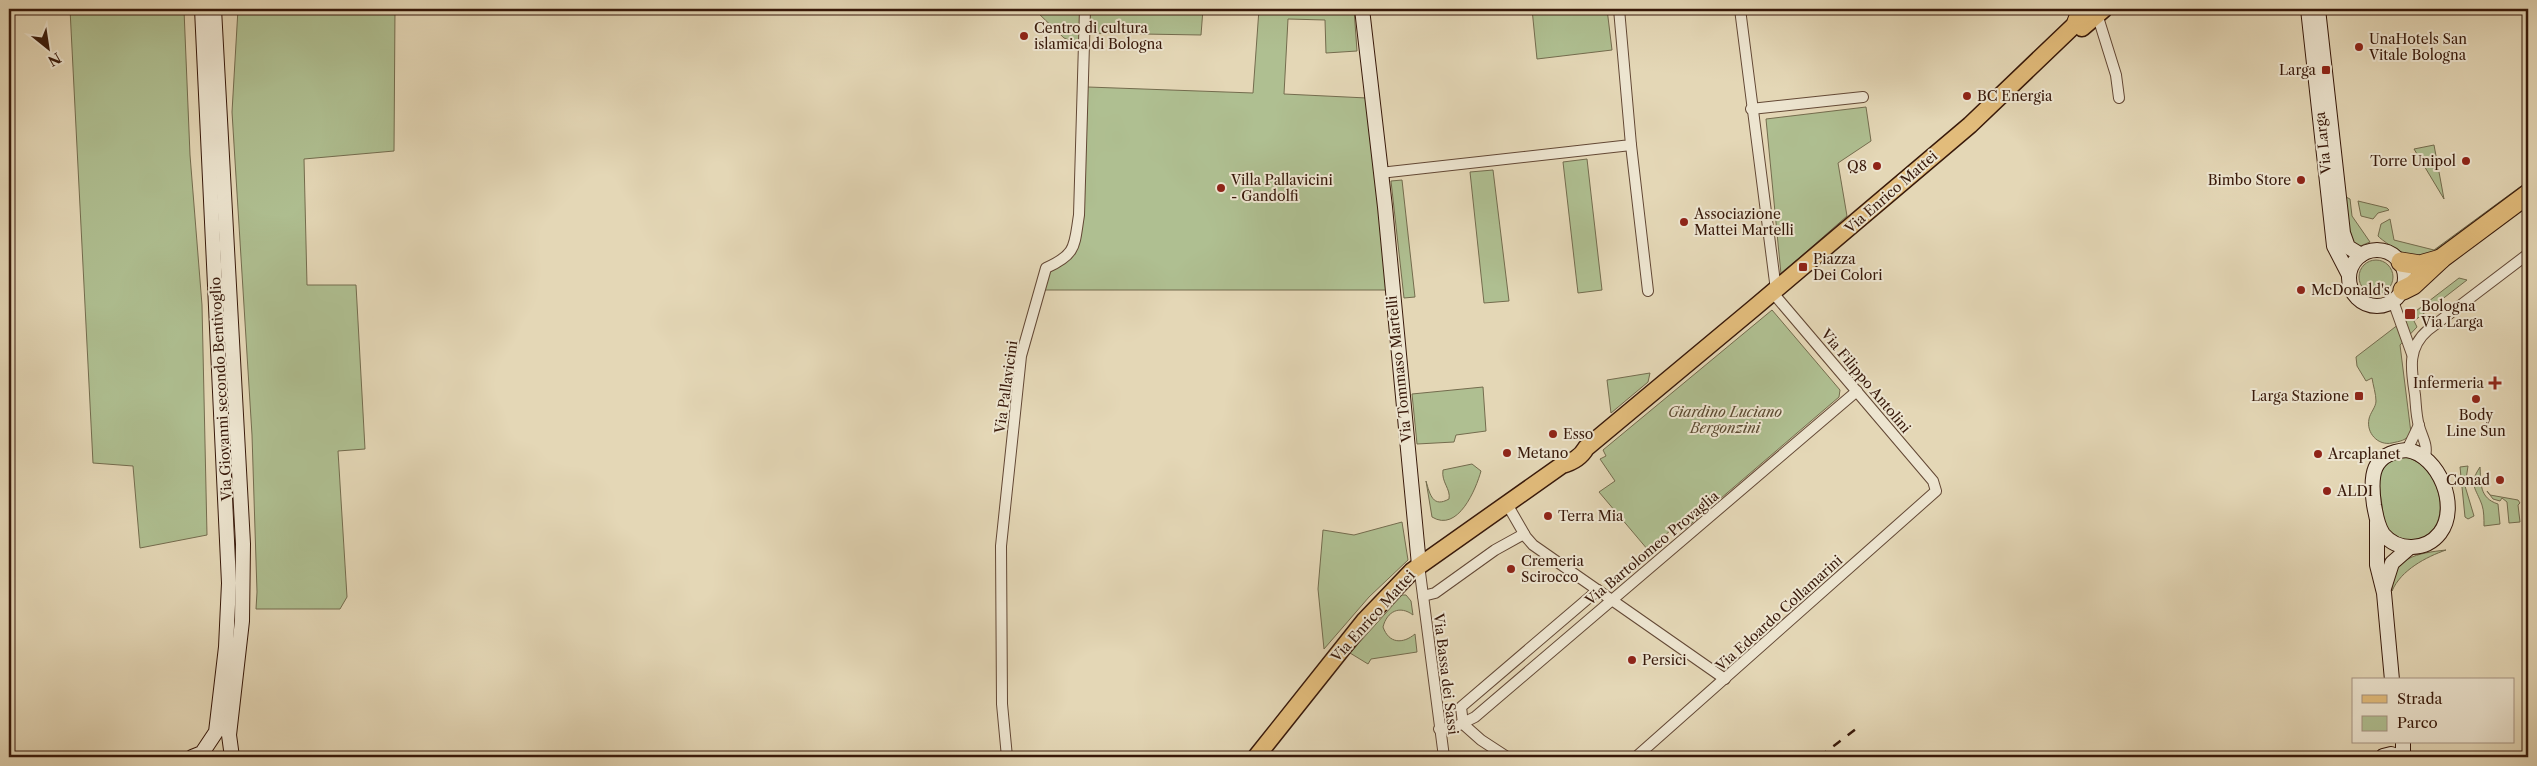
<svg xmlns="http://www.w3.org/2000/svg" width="2537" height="766" viewBox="0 0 2537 766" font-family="'Libre Caslon Text',serif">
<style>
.green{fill:#afbf91;stroke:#746c4e}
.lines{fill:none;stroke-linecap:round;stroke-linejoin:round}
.street-casing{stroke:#634835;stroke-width:12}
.secondary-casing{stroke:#38190a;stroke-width:16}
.primary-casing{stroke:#38190a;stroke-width:19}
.highway-casing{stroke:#38190a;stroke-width:21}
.street{stroke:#ede5d0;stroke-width:10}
.secondary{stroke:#ede5d0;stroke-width:14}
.primary{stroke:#e2bc7b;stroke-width:16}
.highway{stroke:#e2bc7b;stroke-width:19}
.rail{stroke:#38190a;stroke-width:2.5;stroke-dasharray:9 9;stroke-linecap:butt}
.poi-dot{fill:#8f2418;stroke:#ede5d0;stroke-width:2}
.labels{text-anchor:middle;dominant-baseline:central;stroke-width:4;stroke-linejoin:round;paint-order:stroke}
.poi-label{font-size:14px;fill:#38190a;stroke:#ede5d0;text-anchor:start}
.street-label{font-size:14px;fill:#38190a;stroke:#ede5d0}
.park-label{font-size:14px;font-style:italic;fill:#5c4b32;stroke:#ede5d0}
</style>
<rect width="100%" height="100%" fill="#e4d7b6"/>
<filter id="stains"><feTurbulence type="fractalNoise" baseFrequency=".004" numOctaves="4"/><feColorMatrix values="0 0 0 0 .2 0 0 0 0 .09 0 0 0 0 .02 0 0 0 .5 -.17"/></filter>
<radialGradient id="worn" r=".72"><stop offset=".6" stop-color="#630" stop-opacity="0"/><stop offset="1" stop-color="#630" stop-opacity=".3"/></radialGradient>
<g class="green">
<path d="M70 9 184 10 190 155 202 305 207 535 140 548 133 466 93 463Z"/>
<path d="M238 9H395L394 151 304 159 307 285H356L365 449 338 451 347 597 340 609H256L257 592 252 435 232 112Z"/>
<path d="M1038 9H1082L1081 45 1064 38 1037 12Z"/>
<path d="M1085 9H1203L1201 35 1084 33Z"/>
<path d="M1259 9H1354L1357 51 1326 53 1325 20 1288 19 1284 94 1367 98 1388 290H1040L1046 268 1075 245 1080 90 1088 87 1253 93Z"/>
<path d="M1532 9H1607L1612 50 1537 59Z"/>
<path d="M1866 107 1871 141 1838 163 1847 216 1781 274 1766 119Z"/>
<path d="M2434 145 2444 199 2414 149Z"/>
<path d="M1587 159 1602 290 1578 293 1563 162Z"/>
<path d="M1493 170 1509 301 1484 303 1470 172Z"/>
<path d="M1402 180 1415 297 1404 298 1391 181Z"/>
<path d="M2528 181V185L2430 258C2423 257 2411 258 2405 255 2401 253 2380 239 2378 236L2381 224 2390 219 2394 240 2434 250Z"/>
<path d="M2344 196 2350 199 2352 216 2370 242 2358 247 2351 244Z"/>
<path d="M2358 201 2387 208 2389 210 2378 213 2373 219 2361 216Z"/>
<circle cx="2376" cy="277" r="17"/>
<path d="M2459 278 2467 280 2414 321 2417 327 2400 345 2411 433C2406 441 2400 441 2392 443 2378 446 2366 433 2369 419 2370 413 2376 407 2376 401 2376 394 2373 385 2372 378L2366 381 2357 366 2356 357Z"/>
<path d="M1772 310 1840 390 1839 397 1685 529 1679 523 1648 550 1599 492 1615 481 1600 459 1606 456 1603 450Z"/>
<path d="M1650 373 1648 382 1611 413 1607 380Z"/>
<path d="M1483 387 1486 431 1456 435 1454 442 1417 444 1412 394Z"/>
<path d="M2403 457C2430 459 2448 499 2437 523 2429 542 2403 546 2389 530 2383 523 2383 513 2382 505 2378 481 2375 464 2403 457Z"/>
<path d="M1472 464 1481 471C1476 489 1458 533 1432 517L1426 481C1430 495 1433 508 1449 499 1451 489 1441 482 1443 470Z"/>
<path d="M2468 466 2465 486 2474 516 2468 519 2465 517 2460 467Z"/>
<path d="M2480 467C2481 483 2479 498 2498 504L2500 524 2484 526C2484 519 2484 511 2482 505 2476 488 2468 485 2480 467Z"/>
<path d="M2487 491 2490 495 2518 500 2520 503 2518 505 2520 522 2509 523 2507 502 2502 498 2500 501 2493 499Z"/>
<path d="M1402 522 1408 560 1369 597 1324 649 1318 589 1323 530 1354 535Z"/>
<path d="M2446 550C2426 557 2401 570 2392 591 2390 557 2419 553 2446 550Z"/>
<path d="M1402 595H1406L1411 601 1413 615C1400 605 1387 611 1383 627 1389 644 1403 644 1415 634L1417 652 1371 659 1368 664 1350 653Z"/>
</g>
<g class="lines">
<defs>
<g id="street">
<path d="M1740 9 1776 290"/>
<path d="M2097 14 2116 75 2119 98"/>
<path d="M1751 109 1863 97"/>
<path d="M1631 145 1648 291"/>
<path d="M1380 173 1631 145 1619 9"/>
<path d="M2393 301 2412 354"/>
<path d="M2407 450 2419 425"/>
<path d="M2425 456C2428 445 2422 437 2419 426 2416 416 2416 405 2415 395 2411 369 2407 348 2428 330L2528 254"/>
<path d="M1507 504 1526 537 1533 545 1725 679"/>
<path d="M1419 565 1444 757"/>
<path d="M1423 596 1435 593 1495 550 1524 534"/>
<path d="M1439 729 1455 727 1475 717 1857 391"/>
<path d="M1007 757 1002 704 1001 546 1021 356 1046 268C1077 254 1074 246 1079 215L1085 9"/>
<path d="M1507 757 1481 740 1463 724 1461 707 1598 590"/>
<path d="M1636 757 1936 491 1933 481 1773 293"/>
</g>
<g id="secondary">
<path d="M214 9 243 544 242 621 229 735 232 757"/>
<path d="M1362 9 1385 207 1419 565"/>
<path d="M2308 9 2334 246 2349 275"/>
<path d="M2318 9 2343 233 2348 247 2361 255"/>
<circle cx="2377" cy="278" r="28"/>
<path d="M2407 450C2439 455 2460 507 2440 533 2426 551 2398 552 2383 534 2377 525 2376 515 2374 505 2370 476 2371 453 2407 450Z"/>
<path d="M2377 522V565L2384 593 2392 680"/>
<path d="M2384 588 2392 563 2409 548"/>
<path d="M2383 756 2391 754 2400 757"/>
<path d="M192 757 202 753 216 732 226 647 229 583 202 9"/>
<path d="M2403 757V742"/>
</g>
<g id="primary">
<path d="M2082 28 2104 9"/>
<path d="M1256 757 1365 620 1412 571 1562 465C1573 462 1581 457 1586 448L1754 308 1970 125 2086 14"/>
</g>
<g id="highway">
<path d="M2077 22 2082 9"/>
<path d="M2401 262 2420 265 2441 259"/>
<path d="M2403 290 2413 285 2442 258 2528 194"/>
</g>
</defs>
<use href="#street" class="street-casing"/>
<use href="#secondary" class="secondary-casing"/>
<use href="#primary" class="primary-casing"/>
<use href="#highway" class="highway-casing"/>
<use href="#street" class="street"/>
<use href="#secondary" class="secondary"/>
<use href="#primary" class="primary"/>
<use href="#highway" class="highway"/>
<path class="rail" d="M1819 757 1860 726"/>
</g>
<g class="poi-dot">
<circle cx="1024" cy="36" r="5"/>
<circle cx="2359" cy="47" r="5"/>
<rect x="2321" y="65" width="10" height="10" rx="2.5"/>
<circle cx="1967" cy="96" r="5"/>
<circle cx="2466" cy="161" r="5"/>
<circle cx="1877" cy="166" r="5"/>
<circle cx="2301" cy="180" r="5"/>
<circle cx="1221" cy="188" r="5"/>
<circle cx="1684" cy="222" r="5"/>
<rect x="1798" y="262" width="10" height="10" rx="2.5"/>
<circle cx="2301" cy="290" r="5"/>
<rect x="2404" y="308" width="12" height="12" rx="2.5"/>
<path d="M2492.5 375.5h5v5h5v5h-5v5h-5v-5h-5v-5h5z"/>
<rect x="2354" y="391" width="10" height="10" rx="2.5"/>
<circle cx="2476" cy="399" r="5"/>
<circle cx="1553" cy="434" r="5"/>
<circle cx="1507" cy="453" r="5"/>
<circle cx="2318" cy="454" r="5"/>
<circle cx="2500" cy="480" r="5"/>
<circle cx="2327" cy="491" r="5"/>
<circle cx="1548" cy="516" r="5"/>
<circle cx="1511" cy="569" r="5"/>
<circle cx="1632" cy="660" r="5"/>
</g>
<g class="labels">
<g class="poi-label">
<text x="1034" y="28">Centro di cultura<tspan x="1034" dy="16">islamica di Bologna</tspan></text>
<text x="2369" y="39">UnaHotels San<tspan x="2369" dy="16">Vitale Bologna</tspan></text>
<text x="2316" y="70" text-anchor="end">Larga</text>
<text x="1977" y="96">BC Energia</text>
<text x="2456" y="161" text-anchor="end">Torre Unipol</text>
<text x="1867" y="166" text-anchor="end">Q8</text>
<text x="1231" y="180">Villa Pallavicini<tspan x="1231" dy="16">- Gandolfi</tspan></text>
<text x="2291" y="180" text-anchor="end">Bimbo Store</text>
<text x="1694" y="214">Associazione<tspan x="1694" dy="16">Mattei Martelli</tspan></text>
<text x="1813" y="259">Piazza<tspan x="1813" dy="16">Dei Colori</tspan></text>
<text x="2311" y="290">McDonald's</text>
<text x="2421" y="306">Bologna<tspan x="2421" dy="16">Via Larga</tspan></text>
<text x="2484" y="383" text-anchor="end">Infermeria</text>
<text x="2349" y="396" text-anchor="end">Larga Stazione</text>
<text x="2476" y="415" text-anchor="middle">Body<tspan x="2476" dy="16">Line Sun</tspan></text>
<text x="1563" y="434">Esso</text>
<text x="1517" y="453">Metano</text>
<text x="2328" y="454">Arcaplanet</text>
<text x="2490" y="480" text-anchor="end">Conad</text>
<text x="2337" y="491">ALDI</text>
<text x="1558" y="516">Terra Mia</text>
<text x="1521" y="561">Cremeria<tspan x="1521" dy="16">Scirocco</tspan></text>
<text x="1642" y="660">Persici</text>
</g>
<g class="street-label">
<text transform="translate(2323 143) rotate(-96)">Via Larga</text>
<text transform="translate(1891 192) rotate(-41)">Via Enrico Mattei</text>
<text transform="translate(1399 369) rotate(-96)">Via Tommaso Martelli</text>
<text transform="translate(1866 381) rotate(50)">Via Filippo Antolini</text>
<text transform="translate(1006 387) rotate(-82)">Via Pallavicini</text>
<text transform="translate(221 389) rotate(-93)">Via Giovanni secondo Bentivoglio</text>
<text transform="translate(1652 548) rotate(-40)">Via Bartolomeo Provaglia</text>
<text transform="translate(1779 613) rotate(-42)">Via Edoardo Collamarini</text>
<text transform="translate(1373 616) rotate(-48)">Via Enrico Mattei</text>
<text transform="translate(1446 674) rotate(83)">Via Bassa dei Sassi</text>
</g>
<g class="park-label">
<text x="1725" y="412">Giardino Luciano<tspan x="1725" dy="16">Bergonzini</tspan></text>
</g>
</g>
<rect width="2537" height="766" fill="none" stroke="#e4d7b6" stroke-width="30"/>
<rect x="10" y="10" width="2517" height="746" fill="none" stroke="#38190a" stroke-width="2.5"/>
<rect x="15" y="15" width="2507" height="736" fill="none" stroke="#38190a"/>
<rect x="2352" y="678" width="162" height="65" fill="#ede5d0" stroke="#a59381"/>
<rect x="2362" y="695" width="25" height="8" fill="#e2bc7b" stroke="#a59381"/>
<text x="2397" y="704" font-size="15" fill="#38190a">Strada</text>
<rect x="2362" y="716" width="25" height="15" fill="#afbf91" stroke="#a59381"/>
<text x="2397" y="728" font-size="15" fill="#38190a">Parco</text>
<g transform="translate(48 48) rotate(150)" stroke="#ede5d0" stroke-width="4" paint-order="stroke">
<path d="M0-4L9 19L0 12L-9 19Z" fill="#38190a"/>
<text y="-8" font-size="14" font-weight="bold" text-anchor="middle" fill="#38190a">N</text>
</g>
<rect width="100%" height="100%" filter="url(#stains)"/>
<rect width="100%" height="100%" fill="url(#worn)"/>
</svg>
